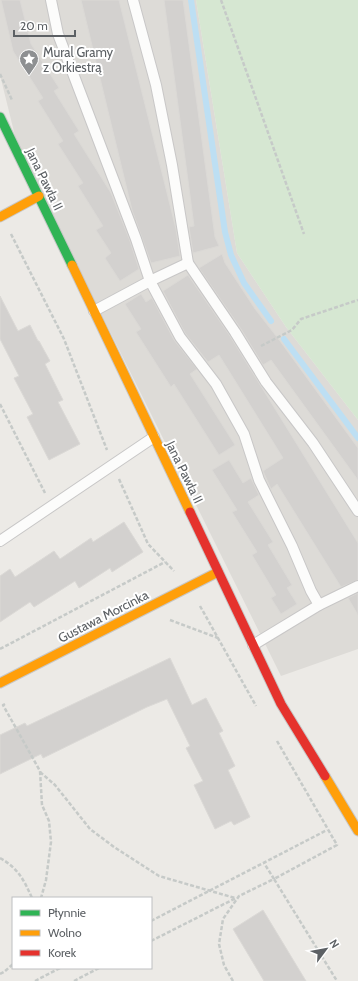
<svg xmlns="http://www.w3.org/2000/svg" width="358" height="981" viewBox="0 0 358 981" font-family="Cabin,sans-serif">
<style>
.industrial{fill:#dddbd7}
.green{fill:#d6e7d2}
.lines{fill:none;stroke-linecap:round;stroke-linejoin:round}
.stream{stroke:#bddff3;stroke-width:6}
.building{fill:#d3d1cf;stroke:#dbd9d6}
.lane-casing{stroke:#c8c7c7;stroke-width:12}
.fast-casing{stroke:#c7c7c7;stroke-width:11}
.slow-casing{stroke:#c7c7c7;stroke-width:11}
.jam-casing{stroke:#c7c7c7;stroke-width:11}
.path{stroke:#c6cac8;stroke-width:2.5;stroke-dasharray:4 2;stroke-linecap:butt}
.lane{stroke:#fcfcfb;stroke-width:10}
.fast{stroke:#30b455;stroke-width:9}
.slow{stroke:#ff9f0a;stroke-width:9}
.jam{stroke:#e5322d;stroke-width:9}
.labels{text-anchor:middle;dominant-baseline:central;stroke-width:4;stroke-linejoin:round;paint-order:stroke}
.poi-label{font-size:13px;fill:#5c6064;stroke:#fff;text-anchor:start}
.street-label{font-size:13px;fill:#5c6064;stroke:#fff}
</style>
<rect width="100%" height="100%" fill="#eceae6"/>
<path class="industrial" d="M0 0H196L237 253 286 327 358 420V649L281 676 17 144 0 75Z"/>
<path class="green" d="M196 0H358V420L286 327 237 253Z"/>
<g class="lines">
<g class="stream">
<path d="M191 0 225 232 231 255 244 283 271 321"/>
<path d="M284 339 358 438"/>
</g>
</g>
<g class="building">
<path d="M1 0H20L31 44 59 88 54 91 79 131 74 134 111 193 130 241 139 269 120 281 105 258 111 253 96 230 103 226 78 186 83 183 58 144 63 141 38 101 43 98 13 51Z"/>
<path d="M81 0H119L176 229 180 256 151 263 132 210Z"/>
<path d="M164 0H183L215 237 219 246 193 253 189 227 194 226Z"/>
<path d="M222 254 225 263 255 309 280 341 358 448V480L271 360 263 365 241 329 199 268Z"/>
<path d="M188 275 230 336 358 543V580L341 587 277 484 271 489 263 471 283 458 219 355 208 362 185 333 163 291Z"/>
<path d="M141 294 146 302 152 298 174 340 197 369 190 374 235 445 219 455 174 384 171 387 136 332 141 329 125 304Z"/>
<path d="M0 296 18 331 30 325 38 341H39L50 361 45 364 63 400 58 402 80 444 49 460 27 417 33 414 14 378 19 376 0 339Z"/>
<path d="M229 460 243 483 251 478 259 495 248 502 273 542 268 545 292 585 287 588 297 604 281 614 271 598 276 595 252 555 257 552 232 512 237 510 212 470Z"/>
<path d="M124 522 143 552 112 572 110 568 79 588 75 581 34 607 30 602 0 622V576L10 569 15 577 54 551 60 559 91 538 93 542Z"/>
<path d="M358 593V615L348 598Z"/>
<path d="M170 658 192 705 206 698 223 731 219 733 235 766 228 770 250 817 234 825 231 821 215 829 194 785 203 781 186 748 190 746 167 699 147 707 43 758 41 754 0 774V735L25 723 27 726Z"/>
<path d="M263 910 306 981H264L233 929Z"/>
</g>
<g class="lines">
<defs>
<g id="lane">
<path d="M51 0 58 34 136 239 150 281 180 337 216 384 244 434 259 480 292 546 311 591 319 605"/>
<path d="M133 0 156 85 172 165 188 263 235 332 266 382 313 443 358 511"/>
<path d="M94 311 150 281 188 263"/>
<path d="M0 541 154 437"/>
<path d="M253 645 319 605 358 586"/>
</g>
<path id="fast" d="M0 117 72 265"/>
<g id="slow">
<path d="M0 217 39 196"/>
<path d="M72 265 190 512"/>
<path d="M0 683 218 572"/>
<path d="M325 776 358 831"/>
</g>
<path id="jam" d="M190 512 281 704 325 776"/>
</defs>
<use href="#lane" class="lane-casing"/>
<use href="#fast" class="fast-casing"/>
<use href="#slow" class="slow-casing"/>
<use href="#jam" class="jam-casing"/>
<g class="path">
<path d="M221 0 304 234"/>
<path d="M0 74 12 100"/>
<path d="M11 234 64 339 107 450"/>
<path d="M261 346 292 330 301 319 358 300"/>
<path d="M0 404 45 493"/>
<path d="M119 479 148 544 174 571"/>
<path d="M200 606 256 706"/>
<path d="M170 620 218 638"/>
<path d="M0 649 165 562"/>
<path d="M5 704 3 705 40 771 42 805 49 821 51 842 46 880 41 898"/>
<path d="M277 741 337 845 274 879 337 981"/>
<path d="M40 772 55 785 90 829 114 847 159 876 235 898"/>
<path d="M0 858C18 868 24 880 32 898"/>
<path d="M151 921 327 830"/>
<path d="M151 941 236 898"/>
<path d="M0 974 4 972 13 964"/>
<path d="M35 981 60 968"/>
<path d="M74 981 99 968"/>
<path d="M233 981 224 965 219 944 223 919 239 896 274 879 264 863"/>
</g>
<use href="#lane" class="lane"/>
<use href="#fast" class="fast"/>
<use href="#slow" class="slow"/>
<use href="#jam" class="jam"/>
</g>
<defs>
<symbol id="sight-pin" viewBox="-11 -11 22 30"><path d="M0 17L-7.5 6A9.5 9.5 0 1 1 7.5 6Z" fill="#8e9092" stroke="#fff"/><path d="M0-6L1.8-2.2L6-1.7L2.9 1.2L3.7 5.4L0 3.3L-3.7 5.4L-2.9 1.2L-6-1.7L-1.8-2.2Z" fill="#fff"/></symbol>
</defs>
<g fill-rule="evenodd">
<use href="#sight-pin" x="18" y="48" width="22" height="30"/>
</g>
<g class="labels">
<g class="poi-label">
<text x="43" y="52">Mural Gramy<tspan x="43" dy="15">z Orkiestrą</tspan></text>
</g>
<g class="street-label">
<text transform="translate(45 179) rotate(64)">Jana Pawła II</text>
<text transform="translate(185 472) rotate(64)">Jana Pawła II</text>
<text transform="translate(103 616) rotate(-27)">Gustawa Morcinka</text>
</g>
</g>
<rect x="12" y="897" width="140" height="72" fill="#ffffff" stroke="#bebfc1"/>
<rect x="20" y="910" width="20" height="6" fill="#30b455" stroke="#bebfc1"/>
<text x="48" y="917" font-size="12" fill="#5c6064">Płynnie</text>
<rect x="20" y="930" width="20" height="6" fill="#ff9f0a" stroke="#bebfc1"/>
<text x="48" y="937" font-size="12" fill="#5c6064">Wolno</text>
<rect x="20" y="950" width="20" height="6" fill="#e5322d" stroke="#bebfc1"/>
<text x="48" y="957" font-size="12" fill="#5c6064">Korek</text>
<g transform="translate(326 949) rotate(58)" stroke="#ffffff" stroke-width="3" paint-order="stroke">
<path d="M0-3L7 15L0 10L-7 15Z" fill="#5c6064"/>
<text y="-6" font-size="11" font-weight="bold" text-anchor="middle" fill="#5c6064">N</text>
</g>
<path d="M14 30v6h61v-6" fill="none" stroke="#5c6064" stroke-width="2"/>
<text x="20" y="30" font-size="12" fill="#5c6064" stroke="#ffffff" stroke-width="3" paint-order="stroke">20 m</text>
</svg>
